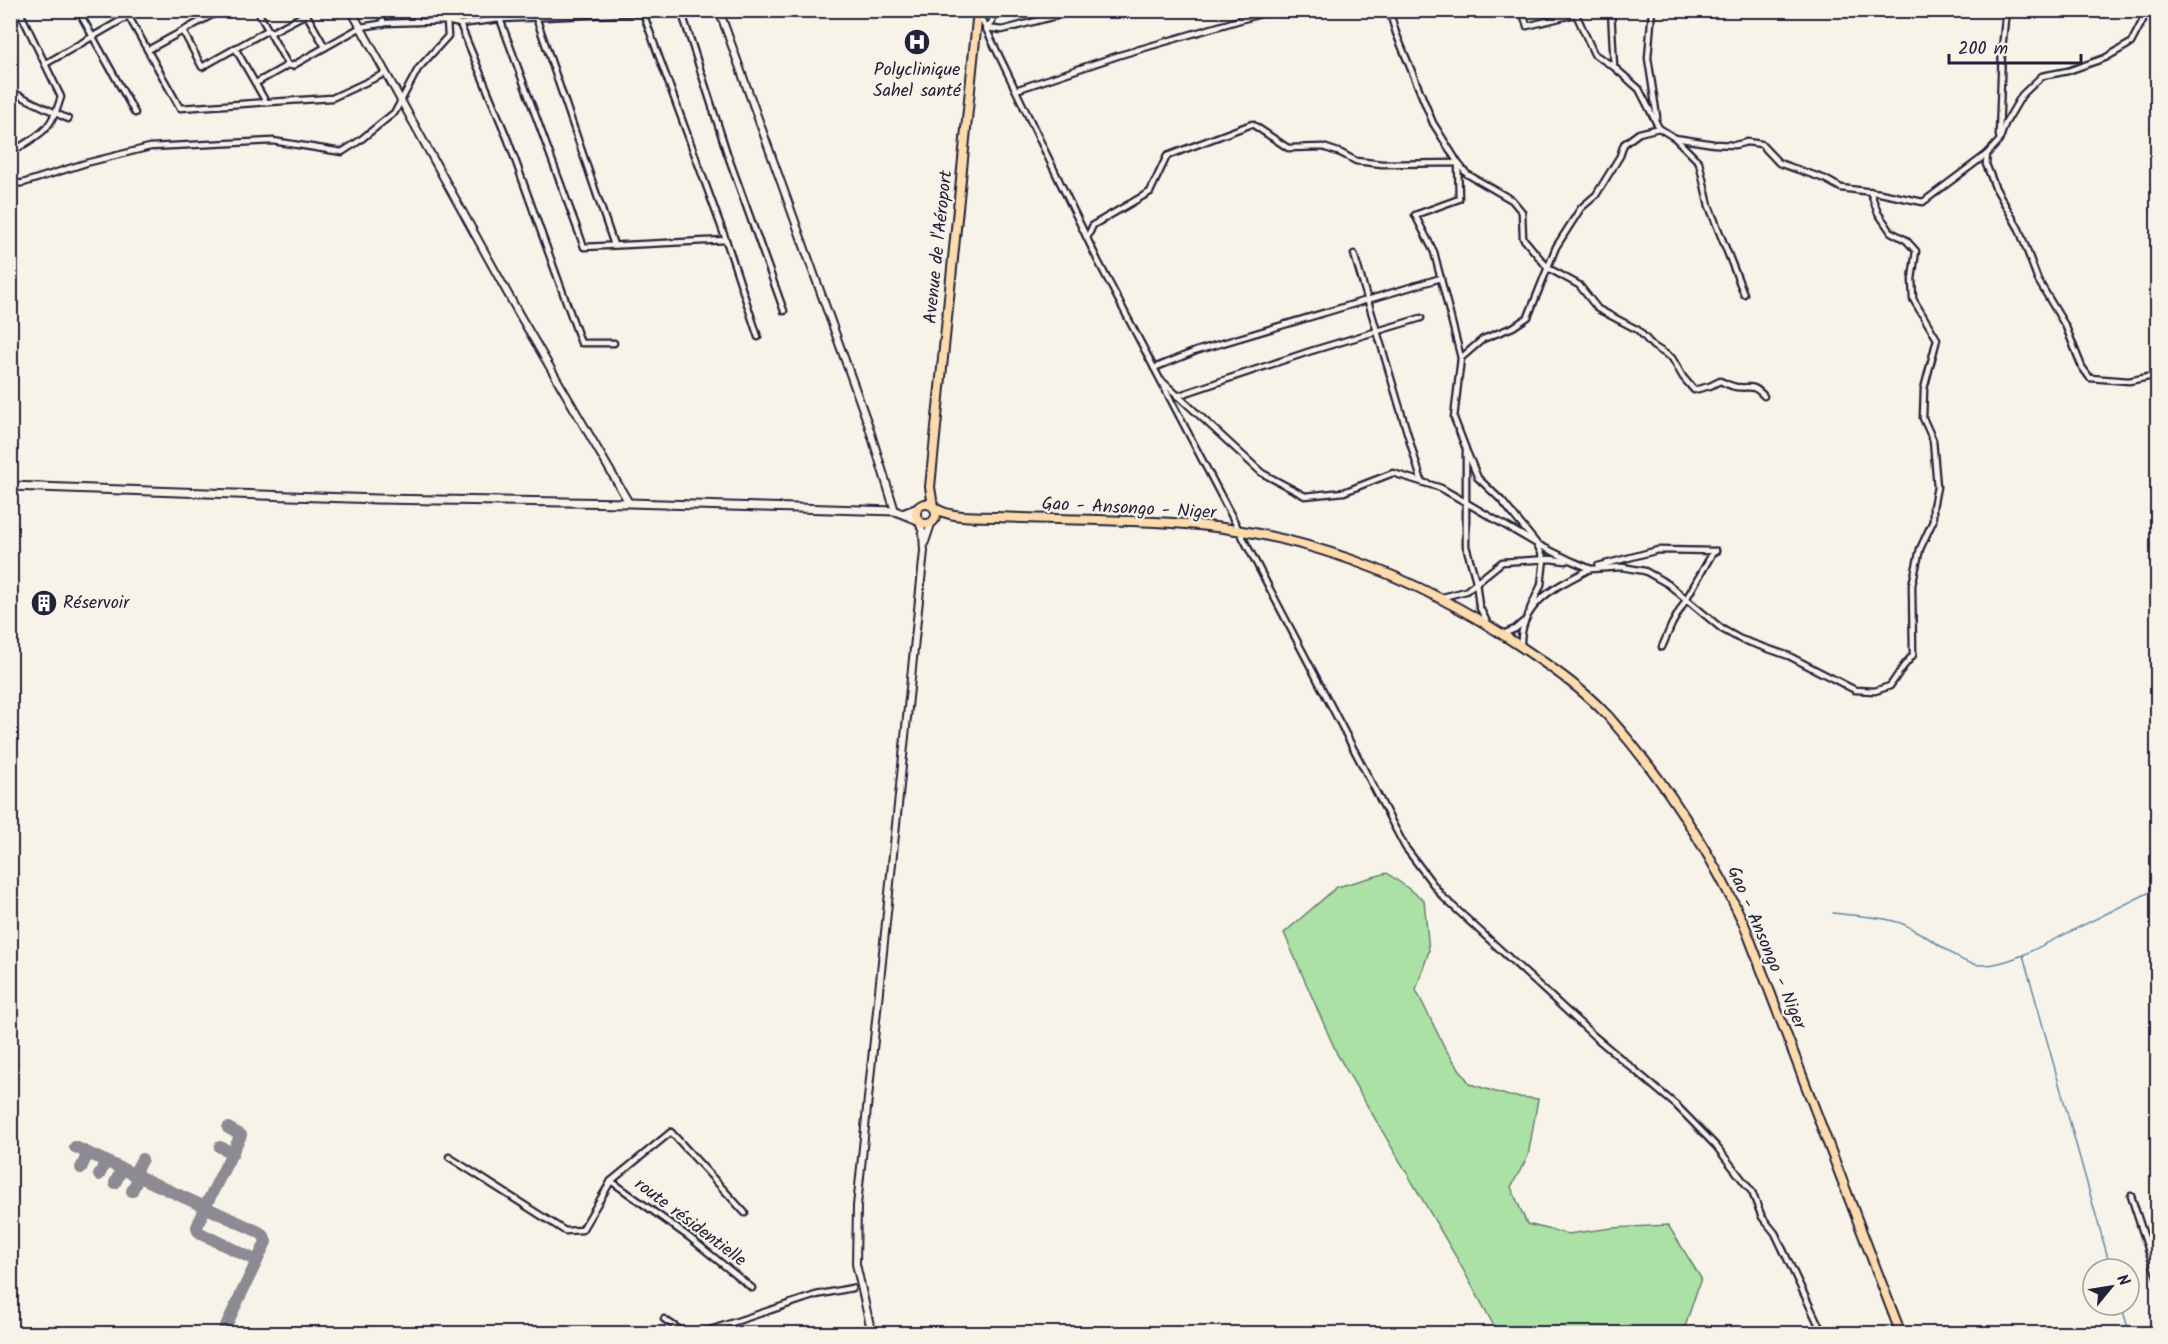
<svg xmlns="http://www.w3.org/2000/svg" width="2168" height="1344" viewBox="0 0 2168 1344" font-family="Kalam,sans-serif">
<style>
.green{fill:#abe1a4;stroke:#668270;stroke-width:1.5}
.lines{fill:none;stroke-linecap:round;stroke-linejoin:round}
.stream{stroke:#6189a6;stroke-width:1.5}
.taxiway{stroke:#8c8a92;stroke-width:12}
.minor-casing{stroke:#22223b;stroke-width:9}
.tertiary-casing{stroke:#22223b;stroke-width:10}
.secondary-casing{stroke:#22223b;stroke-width:11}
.primary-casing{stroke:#22223b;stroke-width:12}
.minor{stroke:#f7f3e8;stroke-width:4.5}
.tertiary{stroke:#f7f3e8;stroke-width:6}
.secondary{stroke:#f7f3e8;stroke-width:7}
.primary{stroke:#fedbac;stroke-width:8}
.labels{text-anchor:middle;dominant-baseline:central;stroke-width:4.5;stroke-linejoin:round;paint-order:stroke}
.poi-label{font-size:18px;fill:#22223b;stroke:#f7f3e8}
.street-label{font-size:18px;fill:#22223b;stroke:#f7f3e8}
</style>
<rect width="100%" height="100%" fill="#f7f3e8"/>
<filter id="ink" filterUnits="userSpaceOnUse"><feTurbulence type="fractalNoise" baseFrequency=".0167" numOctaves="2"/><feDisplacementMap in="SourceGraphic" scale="12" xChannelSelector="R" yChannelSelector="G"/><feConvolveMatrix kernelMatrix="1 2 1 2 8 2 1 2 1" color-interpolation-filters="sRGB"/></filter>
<g filter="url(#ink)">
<path class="green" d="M1387 873 1424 900 1429 951 1416 990 1446 1050 1470 1084 1509 1096 1538 1099 1528 1156 1511 1187 1527 1224 1568 1234 1612 1228 1668 1225 1701 1278 1683 1333H1498L1455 1255 1337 1054 1284 933 1337 887Z"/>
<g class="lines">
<g class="stream">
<path d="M1833 913C1854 916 1877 916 1897 922 1903 923 1909 927 1914 930 1962 954 1963 980 2023 955L2158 888"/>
<path d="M2023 955 2111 1269"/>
<path d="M2121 1305 2130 1334"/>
</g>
<g class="taxiway">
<path d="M228 1128 241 1135 205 1207 197 1227 198 1231 202 1234 257 1261"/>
<path d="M75 1147 259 1232 264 1236 266 1242 222 1334"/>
<path d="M220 1147 233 1153"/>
<path d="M81 1168 88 1153"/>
<path d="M134 1174 142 1159"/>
<path d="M99 1175 106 1161"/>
<path d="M115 1183 122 1169"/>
<path d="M132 1191 139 1176"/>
</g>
<defs>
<g id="minor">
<path d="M78 10 135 113"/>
<path d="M125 10 180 108 332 98 386 73"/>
<path d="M257 10 288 65"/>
<path d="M304 10 325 47"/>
<path d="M382 10 383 24"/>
<path d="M416 10V22"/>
<path d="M681 10 727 153 784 311"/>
<path d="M1389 10 1396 33 1433 123 1458 163 1459 199 1415 215 1434 252 1461 358"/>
<path d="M1522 10 1527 26 1576 14 1594 54 1614 67 1639 89 1659 128 1675 138 1699 162 1709 206 1744 294"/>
<path d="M1611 10 1614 67"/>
<path d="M1652 10 1648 58 1657 117"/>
<path d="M643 13 726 240 758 337"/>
<path d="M979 14 1098 261 1405 847 1442 896 1594 1036 1676 1105 1716 1146 1752 1192 1762 1217 1775 1233 1823 1334"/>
<path d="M536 17 614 245"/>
<path d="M500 19 584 247 726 240"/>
<path d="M460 24 508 140 581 343H614"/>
<path d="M986 28 1002 30 1079 10"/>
<path d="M986 28 992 22 993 10"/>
<path d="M183 31 202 67 268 30 272 32 306 14"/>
<path d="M235 48 266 102"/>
<path d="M148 50 221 10"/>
<path d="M45 64 139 10"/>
<path d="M256 83 288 65 292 66 361 27 386 23 447 21 460 24 500 19 700 10"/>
<path d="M1016 90 1120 55 1274 10"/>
<path d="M10 91 68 119"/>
<path d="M1999 136 2002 49 2006 10"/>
<path d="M1675 138 1714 144 1735 145 1747 142 1761 144 1779 163 1825 179 1841 188 1880 193 1923 202 1987 154 1999 141 2005 124 2022 95 2042 76 2068 71 2105 58 2131 43 2143 20 2140 10"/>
<path d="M13 151C41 134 51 131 61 97L19 10"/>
<path d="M1987 154 1986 164 1995 187 2019 229 2038 280 2066 327 2082 367 2090 378 2129 381 2153 376"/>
<path d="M10 184 23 183 86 163 150 147 273 141 342 152 359 141 395 112 418 69 448 36 447 21 450 10"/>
<path d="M1087 238 1093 225 1150 192 1167 156 1252 124 1288 148 1323 147 1341 153 1356 161 1382 164 1458 163 1467 174 1512 200 1522 212 1523 238 1548 268 1579 285 1598 309 1638 330 1653 346 1672 358 1683 377 1694 390 1710 386 1720 381C1725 383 1730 386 1736 387 1751 389 1752 383 1764 396"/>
<path d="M1354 254 1421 479"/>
<path d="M1154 368 1196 351 1441 278"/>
<path d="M1162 381 1262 473 1305 496 1344 492 1393 473 1441 488 1537 544 1572 561 1591 569 1622 567 1645 571 1668 584 1722 629 1740 639 1789 656 1855 690 1875 691 1890 686 1903 667 1913 655 1912 585 1920 549 1933 521V507L1937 487 1933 440 1923 418 1924 389 1937 339 1913 299 1912 279 1916 251 1906 240 1891 232 1878 213 1870 191"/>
<path d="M1177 396 1311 351 1421 318"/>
<path d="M1467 452 1478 478 1502 501 1537 544 1544 559 1541 585 1530 609"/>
<path d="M1598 566 1658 550 1716 551"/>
<path d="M1439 598 1466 591 1502 562 1550 559 1566 561"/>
<path d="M1488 624 1479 606 1476 581 1466 546V449L1454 418 1461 358 1483 339 1513 327 1528 317 1556 247 1581 208 1596 195 1620 156 1624 144 1639 133 1659 128"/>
<path d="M1503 634 1515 629 1523 622"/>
<path d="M1521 646C1519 603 1557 586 1590 569"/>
<path d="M1662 647 1672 624 1712 554 1716 551"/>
<path d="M449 1157 565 1231 582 1230 611 1181 689 1237 752 1288"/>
<path d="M611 1181 671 1132 745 1213"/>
<path d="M2131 1196 2158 1279"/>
<path d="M664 1319 686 1334"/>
<path d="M698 1334 816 1295 852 1288"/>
</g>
<g id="tertiary">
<path d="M351 10 519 314 629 503"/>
<path d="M719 10 868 424 895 511"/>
<path d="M925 542 931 524"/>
<path d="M872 1334 856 1264 857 1206 924 551 923 533 919 522"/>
</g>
<g id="secondary">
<path d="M10 486 377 499 629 503 895 511 918 520"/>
<path d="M905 513 918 508"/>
</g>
<g id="primary">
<circle cx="926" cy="514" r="10"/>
<path d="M933 506 930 487 978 10"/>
<path d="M935 508C952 519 977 516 997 517 1056 520 1115 519 1173 523 1298 530 1417 576 1520 646 1551 667 1582 688 1608 716 1664 779 1708 848 1744 924L1901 1334"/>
</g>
</defs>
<use href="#minor" class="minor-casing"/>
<use href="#tertiary" class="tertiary-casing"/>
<use href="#secondary" class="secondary-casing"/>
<use href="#primary" class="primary-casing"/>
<use href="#minor" class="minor"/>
<use href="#tertiary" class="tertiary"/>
<use href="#secondary" class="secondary"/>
<use href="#primary" class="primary"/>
</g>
</g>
<defs>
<symbol id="hospital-disc" viewBox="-11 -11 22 22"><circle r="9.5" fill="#22223b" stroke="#f7f3e8"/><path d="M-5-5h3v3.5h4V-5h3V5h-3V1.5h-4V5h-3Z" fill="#fff"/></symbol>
<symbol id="building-disc" viewBox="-11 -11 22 22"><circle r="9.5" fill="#22223b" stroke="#f7f3e8"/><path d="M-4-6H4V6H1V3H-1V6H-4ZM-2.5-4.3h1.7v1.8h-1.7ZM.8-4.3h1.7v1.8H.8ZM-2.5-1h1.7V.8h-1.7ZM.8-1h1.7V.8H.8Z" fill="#fff"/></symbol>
</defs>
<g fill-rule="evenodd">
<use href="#hospital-disc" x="902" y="27" width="30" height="30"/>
<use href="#building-disc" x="29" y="588" width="30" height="30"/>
</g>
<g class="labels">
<g class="poi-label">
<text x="917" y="70">Polyclinique<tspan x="917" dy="21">Sahel santé</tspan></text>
<text x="63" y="603" text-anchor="start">Réservoir</text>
</g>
<g class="street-label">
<text transform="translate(939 247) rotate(-84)">Avenue de l'Aéroport</text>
<text transform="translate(1129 509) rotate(3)">Gao - Ansongo - Niger</text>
<text transform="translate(1766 948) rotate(67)">Gao - Ansongo - Niger</text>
<text transform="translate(690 1223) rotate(37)">route résidentielle</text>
</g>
</g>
<rect width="2168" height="1344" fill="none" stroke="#f7f3e8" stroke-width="36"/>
<rect x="18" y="18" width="2132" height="1308" fill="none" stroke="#22223b" stroke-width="2" filter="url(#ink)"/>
<g transform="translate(2111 1287) rotate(60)"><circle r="28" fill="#f7f3e8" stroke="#a29fa3" stroke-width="1.5"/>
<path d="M0-4.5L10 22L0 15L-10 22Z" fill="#22223b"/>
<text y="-9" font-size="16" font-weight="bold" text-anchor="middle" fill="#22223b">N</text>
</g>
<path d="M1949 54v9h132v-9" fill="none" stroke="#22223b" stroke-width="3"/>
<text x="1958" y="54" font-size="18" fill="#22223b" stroke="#f7f3e8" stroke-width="4.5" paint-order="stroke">200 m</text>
</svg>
